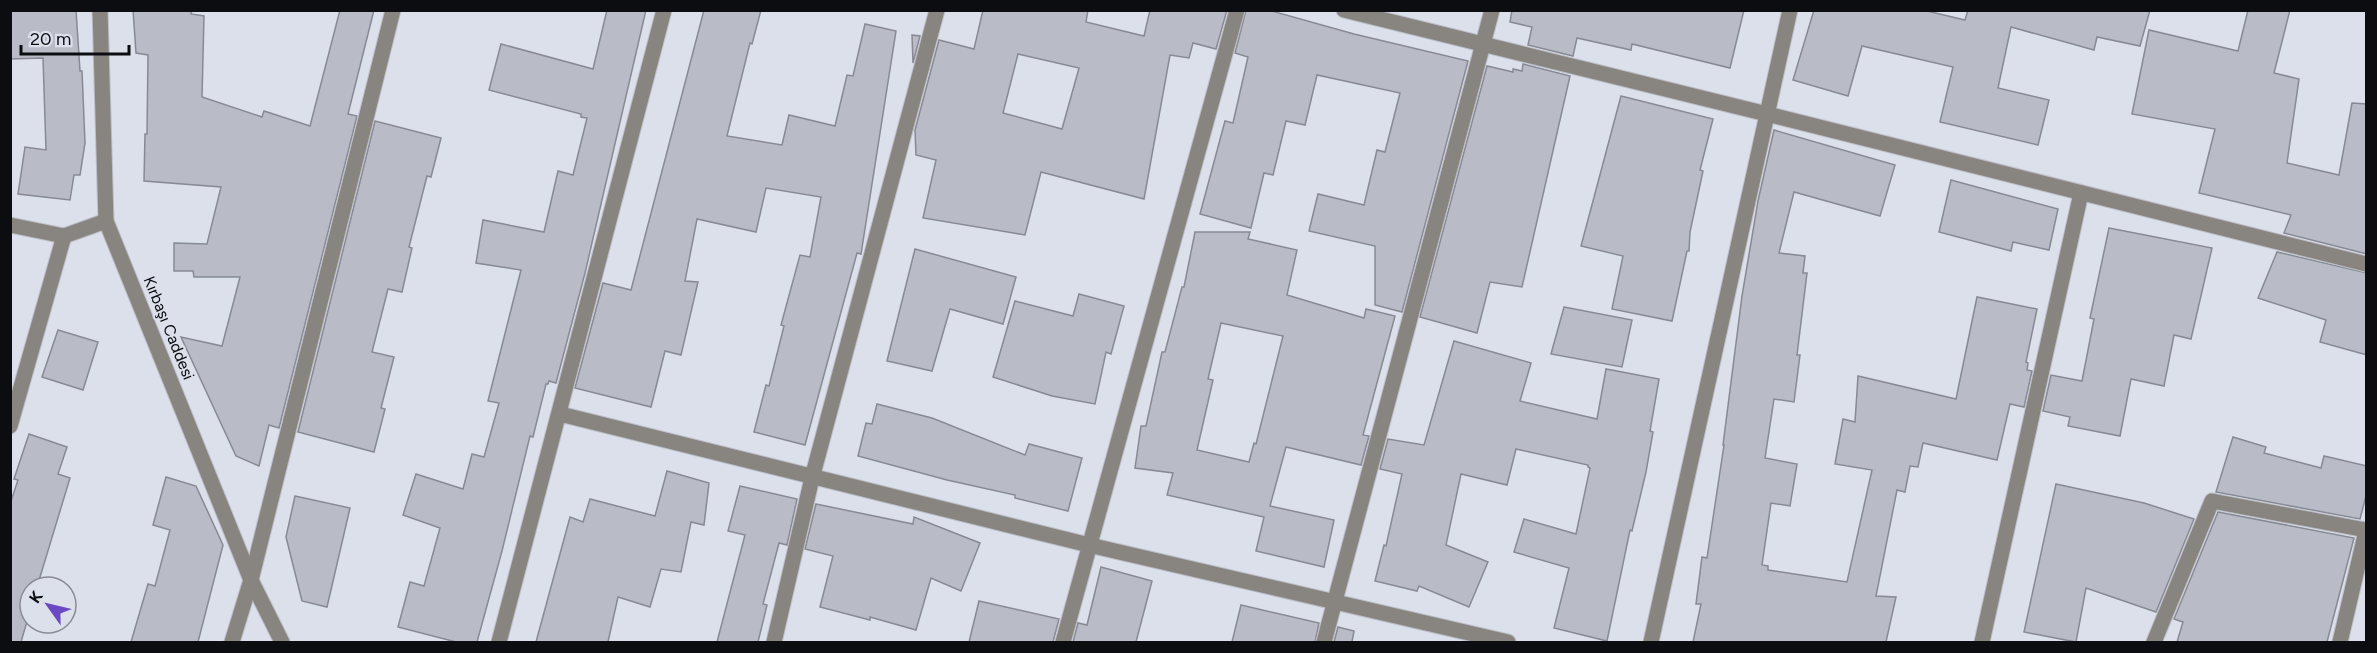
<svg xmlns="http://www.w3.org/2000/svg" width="2377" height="653" viewBox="0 0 2377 653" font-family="Figtree,sans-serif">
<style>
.building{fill:#b9bcc6;stroke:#878a93;stroke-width:1.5;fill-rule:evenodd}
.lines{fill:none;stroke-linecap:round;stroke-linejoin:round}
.minor-casing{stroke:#bbbec7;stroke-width:17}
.minor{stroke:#888581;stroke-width:15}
.labels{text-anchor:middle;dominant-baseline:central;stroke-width:4.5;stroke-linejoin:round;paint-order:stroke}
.street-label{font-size:16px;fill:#0c0d11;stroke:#dce0ea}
</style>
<rect width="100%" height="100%" fill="#dce0ea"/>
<g class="building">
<path d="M10 10H76L80 71H82L85 143 80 175H74L70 200 18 194 25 147 46 150 43 58 10 59Z"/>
<path d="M133 10H192L191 14 204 16 202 97 262 117 264 111 310 126 340 10H374L348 114 357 116 279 428 269 425 259 466 236 456 181 337 222 346 240 277H194L193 271H174V243L207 244 221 187 144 181 145 134H147L148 55 136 53Z"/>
<path d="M607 10H646L585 273 556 383 549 381 548 384H546L533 437 530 436 502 551 477 642H456L398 627 410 582 424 586 440 528 403 515 416 474 463 489 472 454 484 457 499 403 488 401 521 270 476 263 483 220 544 232 558 171 573 175 587 118 581 117V114L489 90 501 44 593 69Z"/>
<path d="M704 10H761L752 44 750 43 727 136 782 145 789 115 835 126 847 75 853 76 865 24 896 31 861 254 857 253 805 445 754 432 766 385 769 386 784 326 781 325 800 255 810 257 821 197 766 188 756 232 697 219 685 281 698 282 681 355 665 351 651 407 575 388 603 283 631 290Z"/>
<path d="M983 10H1088L1086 22 1144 36 1150 10H1227L1216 49 1193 43 1189 58 1170 55 1144 199 1041 172 1025 235 923 218 936 160 916 155 915 130 939 40 974 49ZM1018 54 1079 68 1062 129 1003 113Z"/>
<path d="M1246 10H1268L1354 34 1468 61 1402 312 1375 305V246L1309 231 1318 194 1364 205 1377 150 1385 152 1400 93 1317 75 1305 125 1286 121 1273 175 1264 173 1251 228 1200 214 1225 121 1233 123 1248 57 1235 53Z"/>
<path d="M1512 10H1744L1730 68 1632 44 1631 50 1577 38 1573 56 1528 45 1532 27 1510 22Z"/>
<path d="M1814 10H1923L1965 20 1968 10H2150L2140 46 2097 37 2094 50 2011 27 1998 88 2049 100 2038 145 1940 122 1953 67 1862 46 1848 96 1793 80Z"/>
<path d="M2248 10H2290L2274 73 2299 79 2287 163 2339 175 2352 103 2367 104V254L2284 233 2291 215 2199 193 2215 129 2132 114 2149 30 2238 51Z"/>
<path d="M912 35 920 36 913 63Z"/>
<path d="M1523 64 1570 76 1522 287 1490 282 1477 333 1420 317 1487 66 1513 72V69L1522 71Z"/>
<path d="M1621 96 1713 119 1700 170 1703 171 1690 232 1689 251H1687L1672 321 1612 309 1623 256 1581 246Z"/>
<path d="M375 121 441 138 431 177 427 176 409 247 412 248 402 292 388 289 372 352 394 357 381 408 385 409 374 452 298 432Z"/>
<path d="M1774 130 1895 165 1880 216 1794 192 1779 253 1805 256 1803 273H1807L1797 355H1800L1794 402 1774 399 1765 458 1797 464 1790 506 1771 503 1762 565 1768 566V570L1847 582 1872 470 1835 464 1843 419 1855 422 1858 376 1956 399 1977 297 2037 309 2026 362 2028 363 2027 370 2032 371 2024 407 2010 404 1997 460 1923 443 1918 467 1910 466 1905 492 1897 490 1876 596 1896 597 1886 642H1693L1701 604H1696L1702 557 1707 558 1724 445H1723L1742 296 1758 201Z"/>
<path d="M1951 180 2058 209 2049 250 2013 242 2011 251 1939 232Z"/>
<path d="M2109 228 2212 248 2191 339 2174 335 2164 386 2131 379 2120 436 2068 426 2070 417 2043 411 2051 375 2082 381 2094 319 2090 318Z"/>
<path d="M1195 232H1250L1248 239 1297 250 1287 295 1364 318 1366 309 1395 316 1363 435 1369 436 1361 465 1286 447 1270 506 1334 520 1324 567 1256 551 1264 517 1167 495 1173 473 1135 468 1141 426H1146L1162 352H1165L1182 287H1184ZM1221 323 1283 336 1256 444 1254 443 1249 462 1197 450 1213 380 1208 379Z"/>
<path d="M915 249 1016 277 1003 324 950 309 932 371 887 361Z"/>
<path d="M2277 252 2367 273V355L2320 342 2326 320 2258 298Z"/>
<path d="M1079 294 1124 306 1111 354 1106 352 1095 404 1052 396 993 377 1015 301 1073 316Z"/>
<path d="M1564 307 1632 320 1622 367 1551 354Z"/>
<path d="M58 330 98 342 83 390 42 377Z"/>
<path d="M1454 341 1531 363 1520 401 1597 419 1606 369 1659 379 1650 431 1653 432 1646 472 1632 531 1630 530 1607 641 1554 628 1569 568 1514 552 1524 519 1576 534 1590 468 1588 467V465L1516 449 1507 485 1461 474 1446 545 1488 562 1469 607 1419 586 1417 591 1375 581 1384 545 1386 546 1402 474 1380 469 1388 439 1424 445Z"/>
<path d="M877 404 932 418 1025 455 1029 444 1082 458 1068 511 1015 498V495L947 480 858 456 866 423 872 424Z"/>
<path d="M29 434 67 447 58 474 70 478 37 587H30V611L21 642H10V504L18 480 14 479Z"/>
<path d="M2233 437 2266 447 2264 453 2321 468 2324 456 2367 466V492L2360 519 2216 492Z"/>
<path d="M667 471 709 483 704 525 691 522 681 572 661 569 650 607 618 597 608 642H536L570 517 583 522 590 499 655 516Z"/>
<path d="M166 477 196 486 223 545 198 642H131L148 584 155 586 170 530 153 525Z"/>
<path d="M2056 484 2144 503 2194 519 2156 612 2086 588 2076 642 2024 632Z"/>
<path d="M740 486 797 499 787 545 779 543 763 604 767 605 758 642H717L745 535 728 531Z"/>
<path d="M295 496 350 508 327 607 302 601 286 537Z"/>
<path d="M816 504 913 524 914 517 980 543 961 591 931 578 916 630 870 617V620L820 607 833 556 805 549Z"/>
<path d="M2218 512 2354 538 2327 642H2177L2183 622 2174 619Z"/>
<path d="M1101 567 1152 581 1136 642H1073L1078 623 1087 625Z"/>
<path d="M979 601 1059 619 1053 642H969Z"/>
<path d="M1241 605 1319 623 1315 642H1232Z"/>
<path d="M1338 627 1354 631 1352 642H1334Z"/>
</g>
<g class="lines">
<defs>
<g id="minor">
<path d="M100 10 106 221 251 580 282 642"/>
<path d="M1344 10 1767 114 2366 264"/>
<path d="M10 225 64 236 106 221"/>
<path d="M560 414 1089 545 1508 642"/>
<path d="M10 426 64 236"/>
<path d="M232 642 251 580 393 10"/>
<path d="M499 642 664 10"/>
<path d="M774 642 812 478 937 10"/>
<path d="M1063 642 1237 10"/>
<path d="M1324 642 1492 10"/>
<path d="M1651 642 1790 10"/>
<path d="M1982 642 2081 193"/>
<path d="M2154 642 2212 501 2366 530"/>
<path d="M2340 642 2366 531"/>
</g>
</defs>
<use href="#minor" class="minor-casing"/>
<use href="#minor" class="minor"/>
</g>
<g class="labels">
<g class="street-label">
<text transform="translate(169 328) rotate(68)">Kırbaşı Caddesi</text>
</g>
</g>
<rect width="2377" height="653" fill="none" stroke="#0c0d11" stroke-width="24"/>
<g transform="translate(48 605) rotate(304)"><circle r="28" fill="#dce0ea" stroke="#898c93" stroke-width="1.5"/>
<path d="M0-4.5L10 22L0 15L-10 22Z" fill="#6a49c2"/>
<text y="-9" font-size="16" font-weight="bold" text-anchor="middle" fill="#0c0d11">K</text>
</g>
<path d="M21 45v9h108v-9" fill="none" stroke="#0c0d11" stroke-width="3"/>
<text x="30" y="45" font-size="18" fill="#0c0d11" stroke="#dce0ea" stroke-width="4.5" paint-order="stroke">20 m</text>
</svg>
